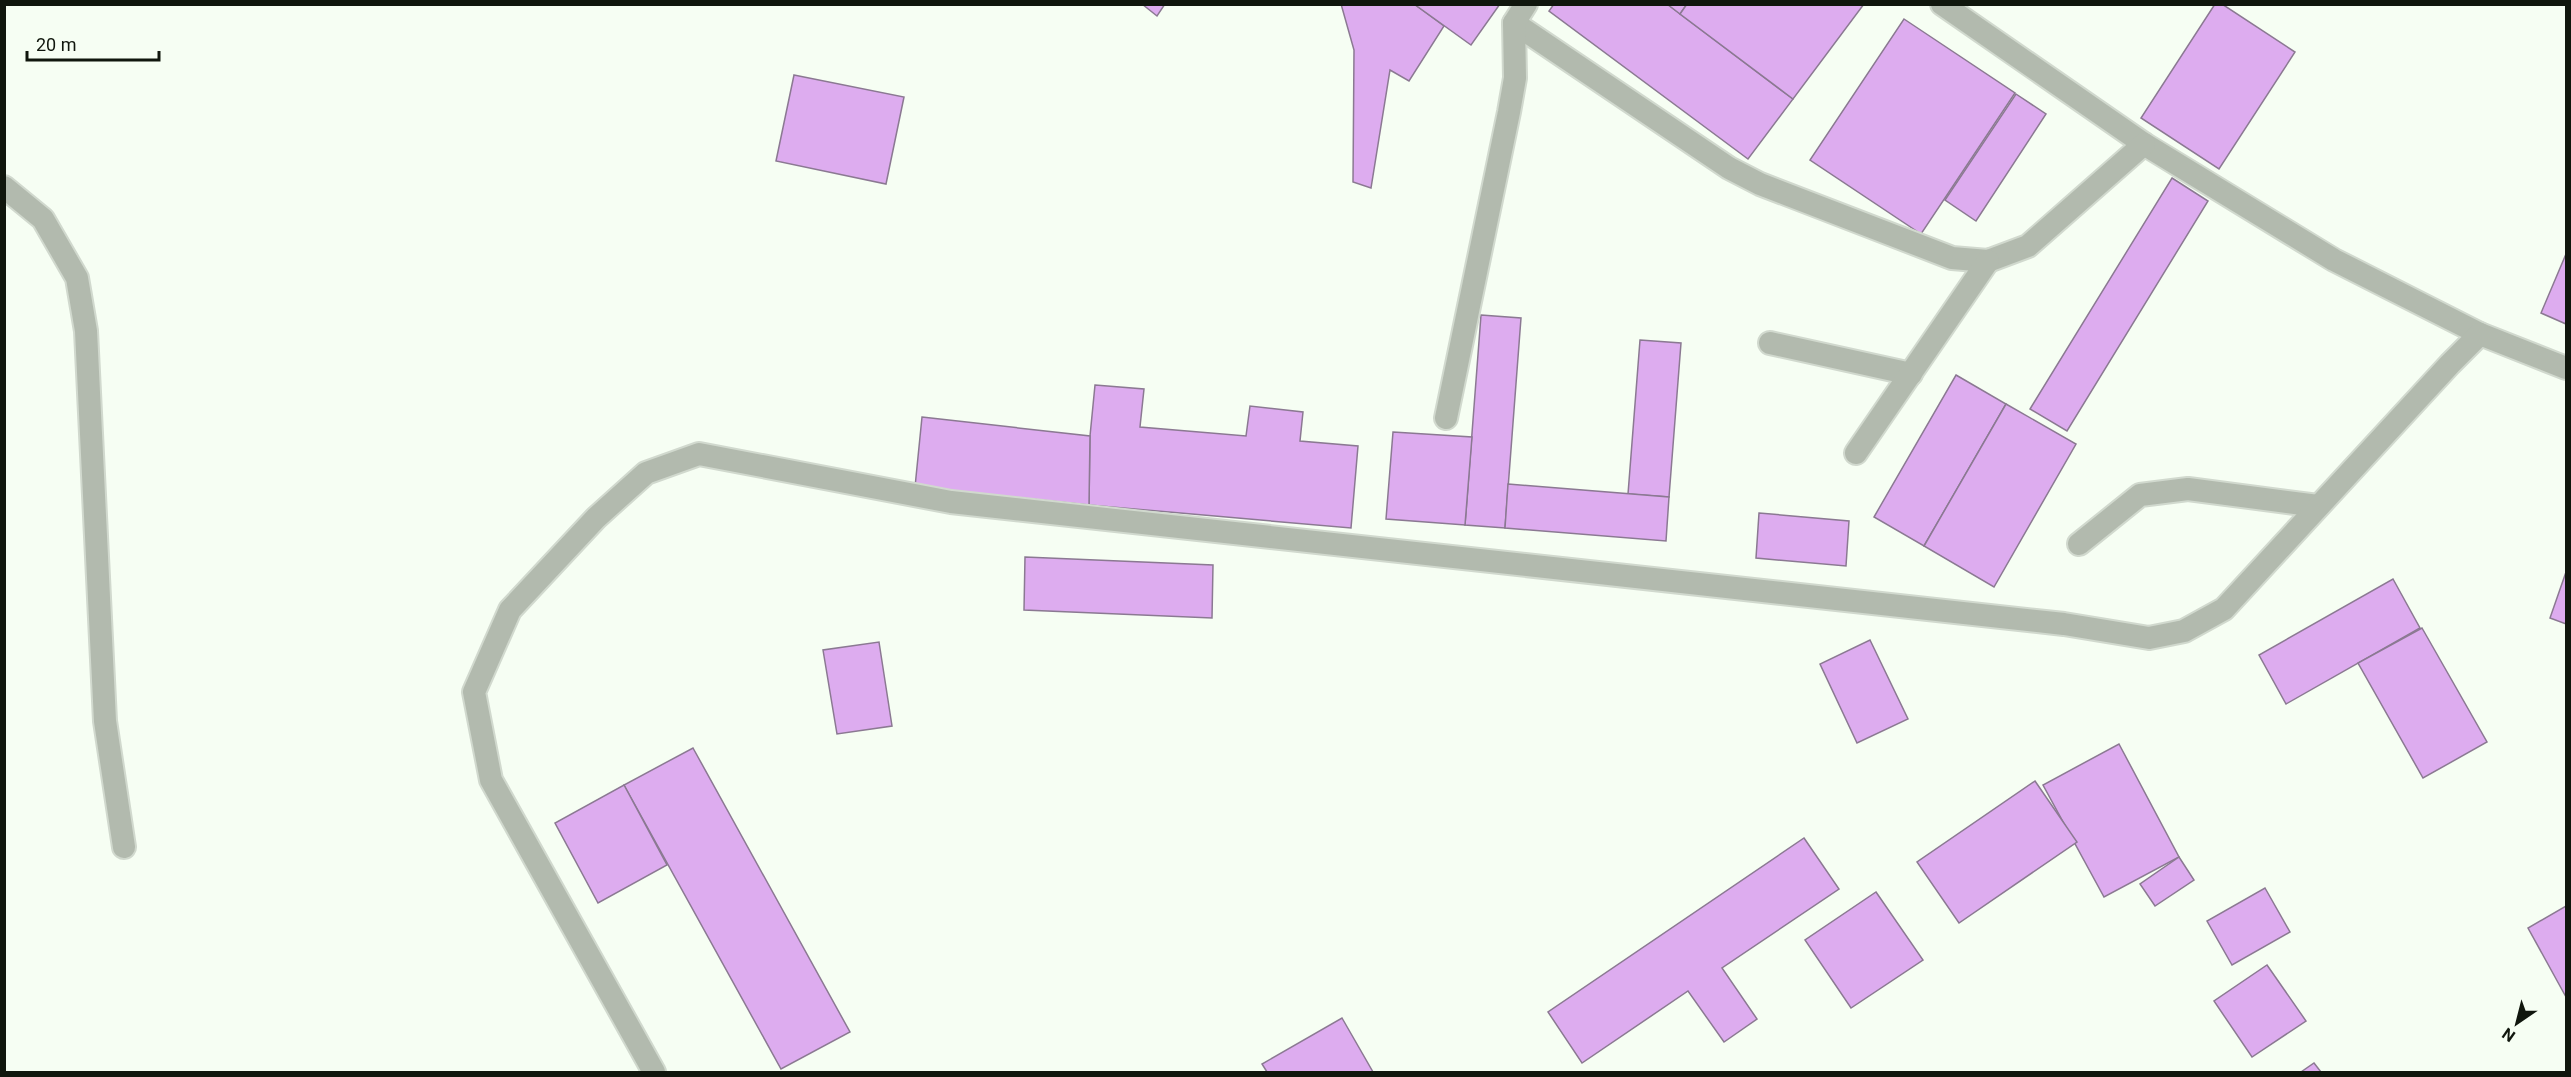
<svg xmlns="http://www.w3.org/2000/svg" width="2571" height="1077" viewBox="0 0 2571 1077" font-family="Roboto,sans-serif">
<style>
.building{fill:#ddacef;stroke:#8b7992;stroke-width:1.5}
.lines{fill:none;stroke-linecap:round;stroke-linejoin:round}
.service-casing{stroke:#d1d9ce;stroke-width:26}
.service{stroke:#b2baae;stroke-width:22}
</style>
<rect width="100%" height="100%" fill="#f6fef3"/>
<g class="building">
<path d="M1142 4H1165L1157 16Z"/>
<path d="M1341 4H1414L1444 26 1409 81 1390 70 1371 188 1353 182 1354 50Z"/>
<path d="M1414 4H1500L1471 45Z"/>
<path d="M1554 4H1667L1793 99 1748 159 1549 11Z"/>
<path d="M1667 4H1687L1680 14Z"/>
<path d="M1687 4H1864L1793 99 1680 14Z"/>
<path d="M2215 4H2222L2295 52 2219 169 2141 118Z"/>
<path d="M1904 19 2015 93 1921 234 1810 160Z"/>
<path d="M794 75 904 97 886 184 776 161Z"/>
<path d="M2016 94 2046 114 1976 221 1945 200Z"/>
<path d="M2172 178 2208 201 2067 431 2030 409Z"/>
<path d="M2566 254V324L2541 313Z"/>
<path d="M1481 315 1521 318 1505 528 1465 525Z"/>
<path d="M1640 340 1681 343 1669 497 1628 494Z"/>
<path d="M1956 375 2006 404 1924 546 1874 517Z"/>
<path d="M1095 385 1144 389 1140 427 1246 436 1250 406 1303 412 1300 441 1358 446 1351 528 1089 505 1090 436Z"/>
<path d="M2006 404 2076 444 1994 587 1924 546Z"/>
<path d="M922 417 1090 436 1089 505 915 487Z"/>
<path d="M1393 432 1472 437 1465 525 1386 519Z"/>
<path d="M1508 484 1669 497 1666 541 1505 528Z"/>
<path d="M1759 513 1849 521 1846 566 1756 558Z"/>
<path d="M1025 557 1213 565 1212 618 1024 610Z"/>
<path d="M2566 572V624L2550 618Z"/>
<path d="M2393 579 2420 628 2286 704 2259 655Z"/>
<path d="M2422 628 2487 742 2423 778 2358 663Z"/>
<path d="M1870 640 1908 719 1857 743 1820 664Z"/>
<path d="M879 642 892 726 837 734 823 650Z"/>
<path d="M2119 744 2179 857 2104 897 2043 785Z"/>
<path d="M693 748 850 1032 781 1069 624 785Z"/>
<path d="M2035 781 2077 842 1959 923 1917 862Z"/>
<path d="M624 785 667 865 598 903 555 823Z"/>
<path d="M1804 838 1839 889 1722 968 1757 1019 1724 1042 1688 991 1582 1063 1548 1012Z"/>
<path d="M2179 857 2194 880 2155 906 2140 884Z"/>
<path d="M2265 888 2290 932 2232 965 2207 921Z"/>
<path d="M1876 892 1923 960 1851 1008 1805 940Z"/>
<path d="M2566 906V997L2528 928Z"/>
<path d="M2267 965 2306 1021 2252 1057 2214 1001Z"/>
<path d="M1342 1018 1373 1072H1267L1262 1064Z"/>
<path d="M2314 1063 2321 1072H2301Z"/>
</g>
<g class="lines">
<defs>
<g id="service">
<path d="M1942 4 2144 144 2334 260 2480 334"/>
<path d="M1514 23 1729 168 1760 184 1952 258 1988 261 2028 246 2144 144"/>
<path d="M4 187 43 219 77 278 86 331 105 721 124 847"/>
<path d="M1770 343 1911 374"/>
<path d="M1446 418 1509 112 1515 78 1514 23 1526 4"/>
<path d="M1856 453 1988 261"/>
<path d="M2079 544 2140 495 2188 489 2318 506"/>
<path d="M654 1072 491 780 474 692 510 610 596 518 646 473 699 454 951 502 2064 624 2149 638 2184 631 2224 609 2450 364 2480 334 2566 368"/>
</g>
</defs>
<use href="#service" class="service-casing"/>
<use href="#service" class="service"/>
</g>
<rect width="2571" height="1077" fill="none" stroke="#10160d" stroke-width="12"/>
<g transform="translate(2517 1023) rotate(215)" stroke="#f6fef3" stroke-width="4.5" paint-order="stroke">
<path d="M0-4.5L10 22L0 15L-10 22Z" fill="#10160d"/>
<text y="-9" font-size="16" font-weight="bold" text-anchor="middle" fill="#10160d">N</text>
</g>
<path d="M27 51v9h132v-9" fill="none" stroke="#10160d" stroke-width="3"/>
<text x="36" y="51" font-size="18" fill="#10160d" stroke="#f6fef3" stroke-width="4.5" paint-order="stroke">20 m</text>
</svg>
